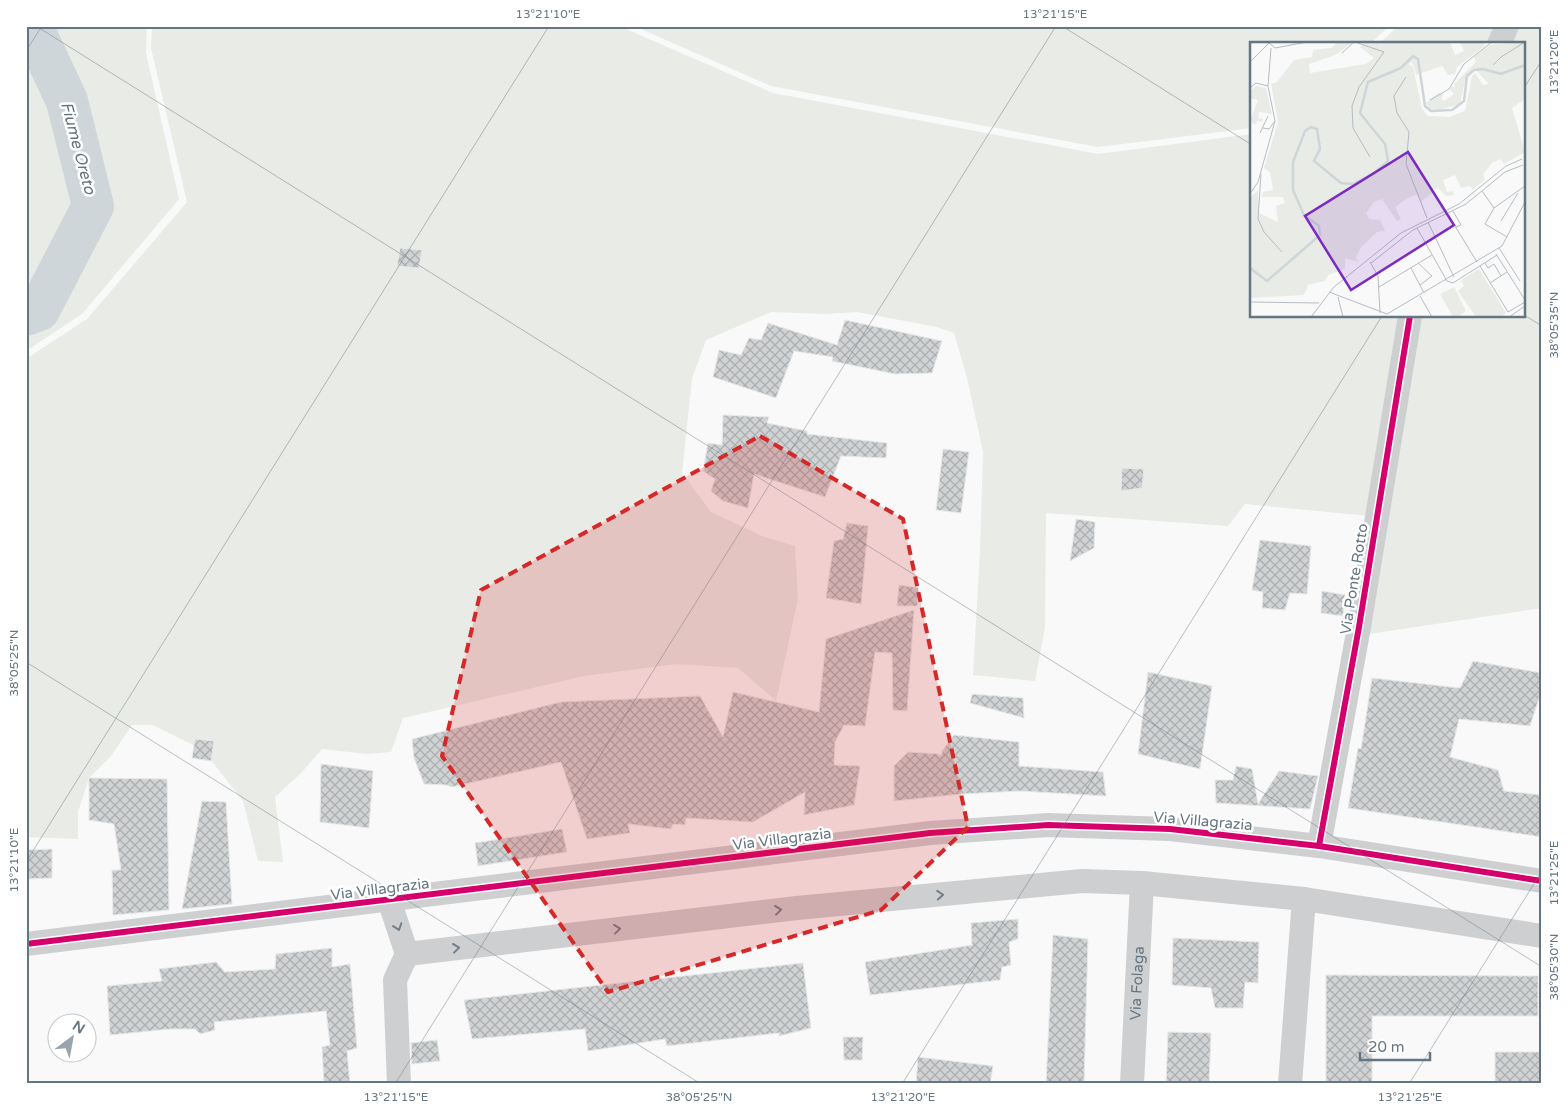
<svg xmlns="http://www.w3.org/2000/svg" width="1568" height="1110" viewBox="0 0 1568 1110" font-family="'Varela Round',sans-serif">
<style>
.green{fill:#e8ebe6}
.lines{fill:none;stroke-linecap:round;stroke-linejoin:round}
.river{stroke:#ced6d9;stroke-width:42}
.building{fill:url(#building-cross-hatch);stroke:#e8e8e8}
.street{stroke:#cecfd0;stroke-width:24}
.cycleway-casing{stroke:#fff;stroke-width:9}
.cycleway{stroke:#d6006c;stroke-width:6}
.oneway{stroke:#707f8b}
.marked{fill:#d62828;fill-opacity:0.2;stroke:#d62828;stroke-width:4;stroke-dasharray:10 6;stroke-linejoin:round}
.ticks{fill:none;stroke:#657683;stroke-width:1;stroke-opacity:0.45}
.labels{text-anchor:middle;dominant-baseline:central;stroke-width:5;stroke-linejoin:round;paint-order:stroke}
.street-label{font-size:15px;fill:#657683;stroke:#fff}
.water-label{font-size:16px;font-style:italic;fill:#60757c;stroke:#fff}
.inset-river{fill:none;stroke:#ced6d9;stroke-width:2.5}
.inset-road{fill:none;stroke:#b5bdc3;stroke-width:1}
.view{fill:#7b2cbf;fill-opacity:0.15;stroke:#7b2cbf;stroke-width:2.5}
.inset-edge{fill:none;stroke:#657683;stroke-width:2.5}
.neatline{fill:none;stroke:#657683;stroke-width:2}
.ticks-label{font-size:12px;text-anchor:middle;fill:#657683}
</style>
<defs>
<pattern id="building-cross-hatch" width="8" height="8" patternUnits="userSpaceOnUse" patternTransform="scale(1.25)"><rect width="8" height="8" fill="#d0d2d3"/><path d="M0 0l8 8M0 8l8-8" fill="none" stroke="#acafb1"/></pattern>
</defs>
<rect width="100%" height="100%" fill="#f9f9f9"/>
<g class="green">
<path d="M26 26H147L146 53 179 199 82 314 26 351Z"/>
<path d="M152 26H619L773 93 1098 154 1252 134V316H1524V44H1379L1398 26H1542V608L1369 634V516L1245 504 1228 526 1046 513 1045 627 1035 681 973 675 980 552 983 452 967 378 954 333 937 327 857 312 824 314 771 312 706 340 692 379 682 473 711 512 762 536 795 546 798 599 776 701 738 668 677 664 584 676 403 718 391 752 367 754 322 749 301 773 275 797 283 862 258 861 243 801 203 750 153 725H132L111 756 89 778 78 812V839L26 837V359L87 319 187 202 151 48Z"/>
<path d="M634 26H1389L1370 44H1252V128L1098 147 771 86Z"/>
</g>
<g class="lines">
<path class="river" d="M26 315 39 310 93 206 67 101 32 26"/>
</g>
<g class="building">
<path d="M400 248 422 250 419 268 397 266Z"/>
<path d="M845 320 942 341 932 373 895 374 832 361 833 357 794 351 776 398 713 377 719 350 741 355 749 338 761 340 768 323 837 345Z"/>
<path d="M723 415 769 417 767 423 807 431V434L887 443 886 458 841 456 825 497 754 474 748 508 723 501 711 491 715 479 703 471 708 443 722 445Z"/>
<path d="M943 449 969 452 961 513 936 510Z"/>
<path d="M1122 468 1144 469 1142 488 1121 491Z"/>
<path d="M1076 519 1095 522 1094 548 1070 561Z"/>
<path d="M847 523 868 526 861 604 826 598 834 541 843 539Z"/>
<path d="M1260 540 1311 546 1307 594 1290 593 1285 610 1262 608 1263 592 1252 590Z"/>
<path d="M899 585 919 588 917 606H897Z"/>
<path d="M1322 591 1345 595 1343 616 1321 613Z"/>
<path d="M914 610 907 711 893 710 892 653 875 652 865 726 844 725 835 742 834 765 860 766 854 805 804 815 805 792 753 822 686 818 685 825 673 824 671 829 628 824 630 833 587 839 561 762 452 787 446 785 424 784 414 758 412 739 561 702 700 696 723 737 733 692 819 712 826 639Z"/>
<path d="M1473 661 1542 673V689L1530 726 1459 719 1450 757 1498 770 1504 791 1542 795V837L1348 808 1358 748 1361 749 1372 678 1460 688Z"/>
<path d="M1148 672 1212 686 1200 769 1138 754Z"/>
<path d="M972 694 1023 698 1024 718 970 703Z"/>
<path d="M954 735 1019 742V766L1103 772 1106 796 1020 791 962 794 894 801V766L908 752 939 754V756L942 754V751Z"/>
<path d="M195 739 214 741 211 761 192 758Z"/>
<path d="M321 764 373 771 369 828 320 822Z"/>
<path d="M1236 766 1252 769 1258 804 1279 771 1318 776 1310 809 1216 803 1215 780H1233Z"/>
<path d="M89 778 167 779 169 910 113 915 112 870H121L114 824 89 820Z"/>
<path d="M202 801 226 802 232 904 182 909Z"/>
<path d="M562 829 567 852 478 866 475 843Z"/>
<path d="M52 849V878L26 879 27 850Z"/>
<path d="M1018 919V939L1009 942 1011 965 1002 967 1000 980 870 995 865 962 972 945 971 923Z"/>
<path d="M1053 935 1088 939 1084 1084H1046Z"/>
<path d="M1173 938 1259 942 1258 983 1245 982 1243 1008H1215L1211 988 1172 985Z"/>
<path d="M332 948V967L350 964 357 1048 347 1051 350 1084H324L322 1047 330 1045 326 1011 214 1022 215 1030 200 1034 195 1029H170L110 1035 107 986 162 981 159 969 216 962 225 972 275 969 276 954Z"/>
<path d="M803 963 811 1028 779 1036V1033L667 1046 665 1039 588 1051 585 1029 472 1039 464 1000Z"/>
<path d="M1326 975 1538 976V1016H1372V1084H1326Z"/>
<path d="M1168 1032 1211 1033 1209 1084H1166Z"/>
<path d="M843 1037H863L862 1060H844Z"/>
<path d="M437 1040 440 1061 412 1064 411 1043Z"/>
<rect x="1495" y="1052" width="45" height="32"/>
<path d="M918 1057 993 1066 990 1084H916Z"/>
</g>
<g class="lines">
<g class="street">
<path d="M1499 44 1507 26"/>
<path d="M1319 846 1359 627 1410 316"/>
<path d="M389 900 407 954"/>
<path d="M26 944 930 833 1048 825 1170 829 1319 846 1542 881"/>
<path d="M407 954 797 908 1082 881 1142 883 1304 899 1542 936"/>
<path d="M399 1084 395 980 407 954"/>
<path id="s1" d="M1132 1084 1142 883"/>
<path d="M1290 1084 1304 899"/>
</g>
<defs>
<g id="cycleway">
<path d="M1319 846 1359 627 1410 316"/>
<path d="M26 944 930 833 1048 825 1170 829 1319 846 1542 881"/>
</g>
</defs>
<use href="#cycleway" class="cycleway-casing"/>
<use href="#cycleway" class="cycleway"/>
</g>
<defs><path id="oneway-chevron" d="M-2-3.5L2.5 0L-2 3.5" fill="none" stroke-width="1.6" stroke-linecap="round" stroke-linejoin="round" transform="scale(1.25)"/></defs>
<g class="oneway">
<use href="#oneway-chevron" transform="translate(940 895) rotate(-5)"/>
<use href="#oneway-chevron" transform="translate(778 910) rotate(-7)"/>
<use href="#oneway-chevron" transform="translate(398 927) rotate(71)"/>
<use href="#oneway-chevron" transform="translate(617 929) rotate(-7)"/>
<use href="#oneway-chevron" transform="translate(456 948) rotate(-7)"/>
</g>
<path class="marked" d="M760 436 903 519 968 827 881 910 608 992 442 756 481 590Z"/>
<path class="ticks" d="M36 26 1542 967M1062 26 1252 145M26 51 42 26M1524 88 1542 60M1524 315 1542 326M26 662 701 1084M26 862 549 26M395 1084 1056 26M902 1084 1382 316M1409 1084 1542 871"/>
<g class="labels">
<g class="street-label">
<text transform="translate(1354 579) rotate(-81)">Via Ponte Rotto</text>
<text transform="translate(1203 821) rotate(5)">Via Villagrazia</text>
<text transform="translate(782 839) rotate(-7)">Via Villagrazia</text>
<text transform="translate(380 889) rotate(-7)">Via Villagrazia</text>
<text stroke="none"><textPath href="#s1" startOffset="101">Via Folaga</textPath></text>
</g>
<g class="water-label">
<text transform="translate(78 148) rotate(75)">Fiume Oreto</text>
</g>
</g>
<g transform="translate(1250 42)">
<rect width="275" height="275" fill="#f9f9f9"/>
<path d="M88 0H103L85 13 59 22 60 31 116 22 124 16 110 5 116 0H200L205 13 214 9 210 0H233L235 4 207 25 205 32 198 33 192 24 166 33 163 22 161 20 159 22 163 25 172 67 178 74 199 75 215 69 222 34 225 31 233 43 239 42 224 26 215 39 210 62 189 68 180 67 176 61 188 51 194 52 191 56 194 59 204 52 200 48 201 44 205 45 204 42 226 20 224 15 240 3 275 0V57L262 66 275 110 254 122 251 117 243 120 233 132 235 137 223 148 220 144 211 146 205 133 193 138 197 150 203 149 204 153 196 154 188 146 181 148 182 151 171 160 167 152 158 156 145 165 151 177 147 179 132 157 124 160 116 171 119 177 130 178 135 189 127 190 111 205 106 216 109 220 95 216V227L78 233 75 239 58 243 54 253 0 256V155L8 148 9 171 28 180 26 164 35 161 33 155H12L13 150 23 148 20 130 14 126 28 80 21 42 27 40 44 18 62 15 63 8 81 6ZM6 44 16 46 22 72 9 70 8 76 13 77 12 80 7 79 6 83 0 79 8 58 0 56V49ZM229 227 256 271 251 275H226L208 249 214 244 211 238ZM204 245 216 269 207 275H203L190 252Z" fill="#e8ebe6"/>
<path class="inset-river" d="M0 226 17 239 70 193 69 184 54 173 43 148V120L55 89 61 85 67 87 70 107 64 119 91 141 103 142 124 131 138 119 135 102 110 71 118 40 151 26 163 14 168 17 175 64 181 69 202 68 214 59 217 34 224 28 233 27 251 32 275 23"/>
<path class="inset-road" d="M105 0 134 10 109 45 102 64 103 86 120 115M19 1 25 6 57 0M92 11 104 0M0 20 20 0M243 23 251 15 275 0M156 35 144 54 147 71 159 90 156 122 177 176M0 46 6 41 18 44M180 58 199 47 214 22 242 0M13 86 19 87 25 79M10 91 18 74M11 132 8 177 14 190 32 210M232 149 244 166 235 182 257 195M0 152 8 140 25 79 18 44 21 6M244 166 275 144M203 169 211 183 206 185M197 171 227 220M251 179 268 151M178 180 204 235M167 186 197 239 203 241 247 213M249 206 270 239M246 212 275 258M120 220 128 234 130 271M121 221 163 188 216 162 255 130 273 123M168 221 182 234 170 243M235 221 238 226 244 222 251 234M230 224 258 270 275 260M161 226 174 251M240 241 257 230M129 245 182 213M79 250 137 272M170 254 182 275M88 255 93 275M0 260 69 261M137 272 252 204 275 160M61 275 84 245 151 191 209 162 256 124 272 117M259 275 275 264"/>
<path class="view" d="M158 110 204 183 101 248 55 174Z"/>
<rect width="275" height="275" class="inset-edge"/>
</g>
<rect width="1568" height="1110" fill="none" stroke="#ffffff" stroke-width="55"/>
<g transform="translate(72 1038) rotate(32)"><circle r="24" fill="#ffffff" stroke="#c1c8cd"/>
<path d="M0-4L9 19L0 12L-9 19Z" fill="#99a4ac"/>
<text y="-8" font-size="14" font-weight="bold" text-anchor="middle" fill="#657683">N</text>
</g>
<path d="M1360 1052v8h70v-8" fill="none" stroke="#657683" stroke-width="2.5"/>
<text x="1368" y="1052" font-size="15" fill="#657683" stroke="#ffffff" stroke-width="4" paint-order="stroke">20 m</text>
<rect x="28" y="28" width="1512" height="1054" class="neatline"/>
<g class="ticks-label">
<text x="548" y="18">13°21'10"E</text>
<text x="1055" y="18">13°21'15"E</text>
<text transform="translate(1554 62) rotate(-90)" y="4">13°21'20"E</text>
<text transform="translate(1554 325) rotate(-90)" y="4">38°05'35"N</text>
<text transform="translate(14 663) rotate(-90)" y="4">38°05'25"N</text>
<text transform="translate(14 860) rotate(-90)" y="4">13°21'10"E</text>
<text transform="translate(1554 873) rotate(-90)" y="4">13°21'25"E</text>
<text transform="translate(1554 967) rotate(-90)" y="4">38°05'30"N</text>
<text x="396" y="1101">13°21'15"E</text>
<text x="699" y="1101">38°05'25"N</text>
<text x="903" y="1101">13°21'20"E</text>
<text x="1410" y="1101">13°21'25"E</text>
</g>
</svg>
